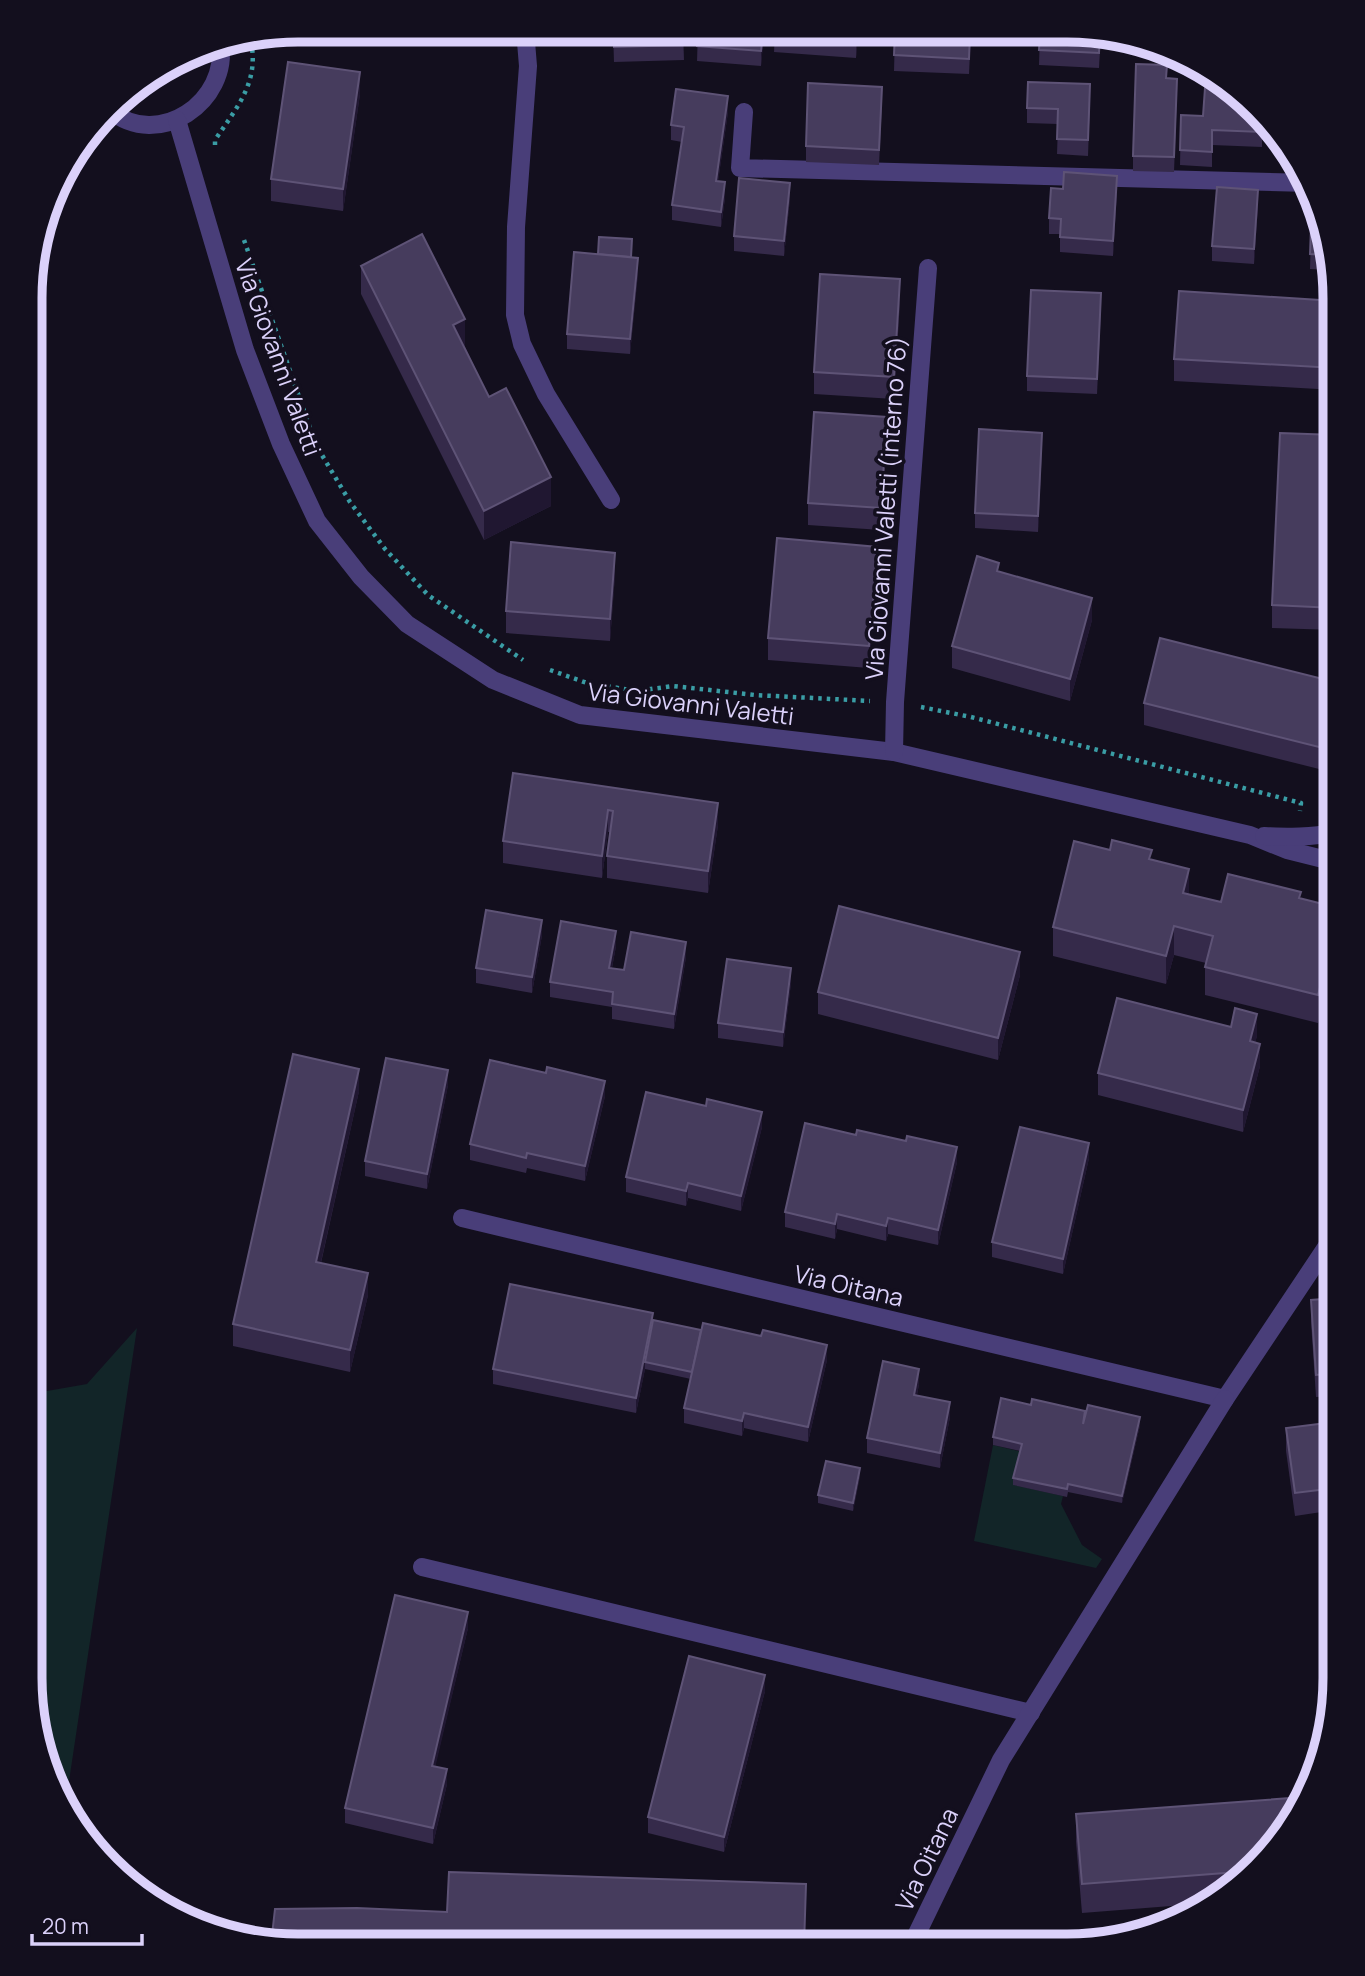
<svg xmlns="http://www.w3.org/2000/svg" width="1365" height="1976" viewBox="0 0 1365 1976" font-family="Manrope,sans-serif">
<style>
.grass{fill:#122528}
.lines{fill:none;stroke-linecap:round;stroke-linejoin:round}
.path{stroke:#3a9da5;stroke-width:4.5;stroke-dasharray:3.5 5;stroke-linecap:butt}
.minor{stroke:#493e79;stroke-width:18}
.wall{fill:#352a4a}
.shaded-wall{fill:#201731}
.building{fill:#463c5d;stroke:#5e5376;stroke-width:2}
.labels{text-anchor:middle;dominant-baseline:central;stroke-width:7;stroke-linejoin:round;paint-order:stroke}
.street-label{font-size:24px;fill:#dbd1fa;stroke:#130f1e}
.rim{fill:none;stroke:#dbd1fa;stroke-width:9}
</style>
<rect width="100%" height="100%" fill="#130f1e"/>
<g class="grass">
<path d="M137 1328 65 1808 57 1796 30 1678V1394L87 1384Z"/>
<path d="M993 1445 1022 1452 1014 1485 1063 1496 1061 1504 1082 1545 1102 1559 1096 1568 974 1541Z"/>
</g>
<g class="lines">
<g class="path">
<path d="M215 145V140C237 107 261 81 250 38"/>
<path d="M244 240 316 445 350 502 385 549 428 595 523 660"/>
<path d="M550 670 587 683 637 691 673 686 755 695 870 701"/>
<path d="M921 707 971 717 1301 803 1300 811"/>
</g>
<g class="minor">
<path d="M525 30 528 66 516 227 515 315 522 344 546 394 611 500"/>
<path d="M110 110C158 151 230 101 220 43"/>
<path d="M744 112 740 168 1309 183"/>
<path d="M177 120 245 350 281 444 317 521 361 577 407 624 493 680 580 715 894 752 1250 835 1287 850 1335 862"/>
<path d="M894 752 895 702 928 268"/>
<path d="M1264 836C1288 837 1311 838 1335 832"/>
<path d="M462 1218 1225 1399 1335 1234"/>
<path d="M422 1567 1031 1713"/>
<path d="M911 1946 1001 1760 1225 1399"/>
</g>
</g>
<g class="wall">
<path d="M613 31H683L684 60 614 62Z"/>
<path d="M698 31H764L761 66 697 61Z"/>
<path d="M775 31H858L856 58 774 52Z"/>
<path d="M895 32H971L969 74 894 71Z"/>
<path d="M1040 32H1101L1099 68 1039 65Z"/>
<path d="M1167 78 1177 94 1174 172 1133 171V156Z"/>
<path d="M360 94 343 211 271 201V179Z"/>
<path d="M1090 99 1088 156 1057 154 1058 124 1027 123V108Z"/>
<path d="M882 102 879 165 806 162V146Z"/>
<path d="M728 112 718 181 725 198 721 227 672 220V205L682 142 671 140V125Z"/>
<path d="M1181 115 1262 124V147L1212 145V167L1180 165Z"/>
<path d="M1117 191 1113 256 1060 252V234H1049V218Z"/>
<path d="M790 198 784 256 734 251V236Z"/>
<path d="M1312 200 1329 270 1310 269Z"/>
<path d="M1258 205 1254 264 1212 261V246Z"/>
<path d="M631 257 638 273 630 354 567 349V334Z"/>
<path d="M361 266 465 347 489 397 551 506 484 540 361 294Z"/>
<path d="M900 301 894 399 814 394V372Z"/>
<path d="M1335 301V390L1174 381V359Z"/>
<path d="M1101 309 1097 394 1027 391V376Z"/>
<path d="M1335 435V630L1272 628V605Z"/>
<path d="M887 439 881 530 808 525V503Z"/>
<path d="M1042 448 1038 532 975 528V513Z"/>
<path d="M878 569 869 668 768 660V638Z"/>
<path d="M999 572 1092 620 1070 701 952 668V646Z"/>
<path d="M615 575 610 641 506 633V611Z"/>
<path d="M1335 682V773L1144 725V703Z"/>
<path d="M513 773 718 825 708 893 607 878V856L610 832H608L602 878 503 863V841Z"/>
<path d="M1152 860 1189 894 1221 902 1301 899 1335 907 1318 1023 1205 995V967L1206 963 1174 955 1166 984 1053 956V927Z"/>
<path d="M542 935 532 993 476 983V968Z"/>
<path d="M616 946 612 968 624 970 686 957 674 1029 612 1019V1007L550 997V982Z"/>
<path d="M1020 975 998 1060 818 1014V992Z"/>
<path d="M791 983 783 1047 718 1038V1023Z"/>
<path d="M1257 1036 1255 1042 1260 1066 1243 1132 1098 1095V1073Z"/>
<path d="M448 1085 427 1189 365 1176V1161Z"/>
<path d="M359 1091 321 1263 368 1295 350 1372 233 1346V1324Z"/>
<path d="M605 1096 585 1181 527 1168 526 1173 470 1160V1144Z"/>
<path d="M762 1127 741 1211 688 1198 686 1206 626 1192V1177Z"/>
<path d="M1089 1158 1063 1274 992 1257V1242Z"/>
<path d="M957 1162 938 1245 888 1234 886 1241 837 1229 835 1239 785 1227V1212Z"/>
<path d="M1335 1298V1396L1316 1397 1311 1322V1300Z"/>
<path d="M653 1320 827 1360 808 1442 744 1428 742 1436 684 1423V1408L691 1379 645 1369 636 1413 493 1384V1369Z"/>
<path d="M919 1384 917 1395 950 1417 940 1468 867 1453V1438Z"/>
<path d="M1085 1418 1140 1425 1122 1503 1068 1492 1067 1497 1013 1485V1478L1020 1451 993 1445V1437Z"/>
<path d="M1335 1422V1510L1295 1516 1286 1451V1428Z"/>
<path d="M860 1476 853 1511 818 1503V1495Z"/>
<path d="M468 1628 435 1766 447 1784 433 1844 345 1823V1808Z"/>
<path d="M765 1691 724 1852 648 1833V1817Z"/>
<path d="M1076 1814 1290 1827 1243 1880 1209 1903 1082 1913 1076 1842Z"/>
</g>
<g class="shaded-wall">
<path d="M763 31H764L761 66V51Z"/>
<path d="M856 31H858L856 58Z"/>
<path d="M360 72V94L343 211V189Z"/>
<path d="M728 96V112L716 196V181Z"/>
<path d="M1117 176V191L1113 256V241Z"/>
<path d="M725 182V198L721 227V212Z"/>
<path d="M790 183V198L784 256V241Z"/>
<path d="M1258 190V205L1254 264V249Z"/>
<path d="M638 258V273L630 354V339Z"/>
<path d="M900 279V301L894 399V377Z"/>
<path d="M465 319V347L453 325Z"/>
<path d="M887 417V439L881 530V508Z"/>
<path d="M1042 433V448L1038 532V516Z"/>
<path d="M551 477V506L484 540V511Z"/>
<path d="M878 547V569L869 668V646Z"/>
<path d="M615 553V575L610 641V619Z"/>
<path d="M1092 598V620L1070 701V679Z"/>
<path d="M718 803V825L708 893V871Z"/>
<path d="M608 810V832L602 878V856Z"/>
<path d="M1189 869V897L1183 893Z"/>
<path d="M542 920V935L532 993V977Z"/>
<path d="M1174 926V955L1166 984V956Z"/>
<path d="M1335 928V957L1318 1023V995Z"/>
<path d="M616 931V946L609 983V968Z"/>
<path d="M686 942V957L674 1029V1014Z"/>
<path d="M1020 952V975L998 1060V1038Z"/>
<path d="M791 968V983L783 1047V1032Z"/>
<path d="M1257 1014V1036L1250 1063V1041Z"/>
<path d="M1260 1044V1066L1243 1132V1110Z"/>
<path d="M359 1069V1091L316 1284V1262Z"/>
<path d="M448 1070V1085L427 1189V1174Z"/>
<path d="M605 1081V1096L585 1181V1166Z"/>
<path d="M762 1112V1127L741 1211V1196Z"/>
<path d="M1089 1143V1158L1063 1274V1259Z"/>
<path d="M957 1147V1162L938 1245V1230Z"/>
<path d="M688 1183V1198L686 1206V1191Z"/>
<path d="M837 1214V1229L835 1239V1224Z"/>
<path d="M888 1218V1234L886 1241V1226Z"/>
<path d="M368 1273V1295L350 1372V1350Z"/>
<path d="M653 1313V1328L645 1362V1369L636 1413V1398Z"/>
<path d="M827 1345V1360L808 1442V1427Z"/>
<path d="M919 1369V1384L914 1410V1395Z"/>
<path d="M950 1402V1417L940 1468V1453Z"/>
<path d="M744 1413V1428L742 1436V1421Z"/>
<path d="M1140 1417V1425L1122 1503V1496Z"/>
<path d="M860 1468V1476L853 1511V1503Z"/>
<path d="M468 1612V1628L432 1781V1766Z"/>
<path d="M765 1675V1691L724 1852V1837Z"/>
<path d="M447 1769V1784L433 1844V1828Z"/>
</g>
<g class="building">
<path d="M614 31H683L684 45 614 47Z"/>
<path d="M698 31H763L761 51 697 46Z"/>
<path d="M775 31H856V43L774 37Z"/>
<path d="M895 32H970L969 59 894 55Z"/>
<path d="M1040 32H1100L1099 53 1039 50Z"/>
<path d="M288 62 360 72 343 189 271 179Z"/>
<path d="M1136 64 1167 65 1166 78 1177 79 1174 157 1133 156Z"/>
<path d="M1028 82 1090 84 1088 140 1057 139 1058 109 1027 108Z"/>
<path d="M808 83 882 87 879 150 806 146Z"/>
<path d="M1205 88 1234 89 1262 124V132L1212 130V152L1180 150 1181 115 1203 116Z"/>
<path d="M676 89 728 96 716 181 725 182 721 212 672 205 684 127 671 125Z"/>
<path d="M1064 172 1117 176 1113 241 1060 237 1061 219 1049 218 1051 188 1063 189Z"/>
<path d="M739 178 790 183 784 241 734 236Z"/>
<path d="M1217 187 1258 190 1254 249 1212 246Z"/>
<path d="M1312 200 1325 255 1310 254Z"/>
<path d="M422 234 465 319 453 325 489 397 506 388 551 477 484 511 361 266Z"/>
<path d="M599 237 632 239 631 257 598 254Z"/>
<path d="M574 252 638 258 630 339 567 334Z"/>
<path d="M820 274 900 279 894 377 814 372Z"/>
<path d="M1031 290 1101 293 1097 379 1027 376Z"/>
<path d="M1179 291 1335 301V368L1174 359Z"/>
<path d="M814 412 887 417 881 508 808 503Z"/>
<path d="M979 429 1042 433 1038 516 975 513Z"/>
<path d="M1280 433 1335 435V608L1272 605Z"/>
<path d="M777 538 878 547 869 646 768 638Z"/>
<path d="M511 542 615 553 610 619 506 611Z"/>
<path d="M977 556 999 563 997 571 1092 598 1070 679 952 646Z"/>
<path d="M1160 638 1335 682V751L1144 703Z"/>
<path d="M513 773 718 803 708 871 607 856 613 811 608 810 602 856 503 841Z"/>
<path d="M1112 840 1152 850 1149 859 1189 869 1183 893 1221 902 1228 874 1301 892 1299 898 1335 907V928L1318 995 1205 967 1213 936 1174 926 1166 956 1053 927 1074 841 1110 850Z"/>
<path d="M839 906 1020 952 998 1038 818 992Z"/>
<path d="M486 910 542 920 532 977 476 968Z"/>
<path d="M561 921 616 931 609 968 624 970 631 932 686 942 674 1014 612 1004 613 992 550 982Z"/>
<path d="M727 959 791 968 783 1032 718 1023Z"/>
<path d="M1117 998 1231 1027 1235 1008 1257 1014 1250 1041 1260 1044 1243 1110 1098 1073Z"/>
<path d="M293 1054 359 1069 316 1262 368 1273 350 1350 233 1324Z"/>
<path d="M386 1058 448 1070 427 1174 365 1161Z"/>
<path d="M490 1060 546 1073 547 1067 605 1081 585 1166 527 1153 526 1158 470 1144Z"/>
<path d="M646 1092 706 1106 707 1099 762 1112 741 1196 688 1183 686 1191 626 1177Z"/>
<path d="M805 1123 856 1135 857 1130 906 1141 907 1136 957 1147 938 1230 888 1218 886 1226 837 1214 835 1224 785 1212Z"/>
<path d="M1020 1127 1089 1143 1063 1259 992 1242Z"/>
<path d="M510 1284 653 1313 636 1398 493 1369Z"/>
<path d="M1335 1298V1373L1316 1375 1311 1300Z"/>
<path d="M653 1320 701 1330 692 1372 645 1362Z"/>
<path d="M703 1323 761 1336 763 1330 827 1345 808 1427 744 1413 742 1421 684 1408Z"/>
<path d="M883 1361 919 1369 914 1395 950 1402 940 1453 867 1438Z"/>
<path d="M1001 1398 1031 1405 1032 1399 1085 1411 1083 1424 1088 1405 1140 1417 1122 1496 1068 1484 1067 1489 1013 1478 1022 1444 993 1437Z"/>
<path d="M1335 1422V1488L1295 1493 1286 1428Z"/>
<path d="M826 1461 860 1468 853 1503 818 1495Z"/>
<path d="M395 1595 468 1612 432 1766 447 1769 433 1828 345 1808Z"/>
<path d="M689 1656 765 1675 724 1837 648 1817Z"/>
<path d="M1305 1797 1290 1827 1251 1871 1082 1884 1076 1814Z"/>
<path d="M449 1872 806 1884 804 1946 271 1944 275 1909 357 1908 447 1912Z"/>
</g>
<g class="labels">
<g class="street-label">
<text transform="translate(279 357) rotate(70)">Via Giovanni Valetti</text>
<text transform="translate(885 508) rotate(-86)">Via Giovanni Valetti (interno 76)</text>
<text transform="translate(691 703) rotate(7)">Via Giovanni Valetti</text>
<text transform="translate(849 1285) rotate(13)">Via Oitana</text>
<text transform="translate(926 1859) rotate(-64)">Via Oitana</text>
</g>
</g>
<path d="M0 0H1365V1976H0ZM298 42H1067A256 256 0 0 1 1323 298V1678A256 256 0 0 1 1067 1934H298A256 256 0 0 1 42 1678V298A256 256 0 0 1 298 42Z" fill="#130f1e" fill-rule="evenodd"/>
<path class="rim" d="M298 42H1067A256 256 0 0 1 1323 298V1678A256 256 0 0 1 1067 1934H298A256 256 0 0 1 42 1678V298A256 256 0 0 1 298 42Z"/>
<path d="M32 1934v10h110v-10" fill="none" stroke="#dbd1fa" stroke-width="3.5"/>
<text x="42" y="1934" font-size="21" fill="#dbd1fa" stroke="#130f1e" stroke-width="5" paint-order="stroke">20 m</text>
</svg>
